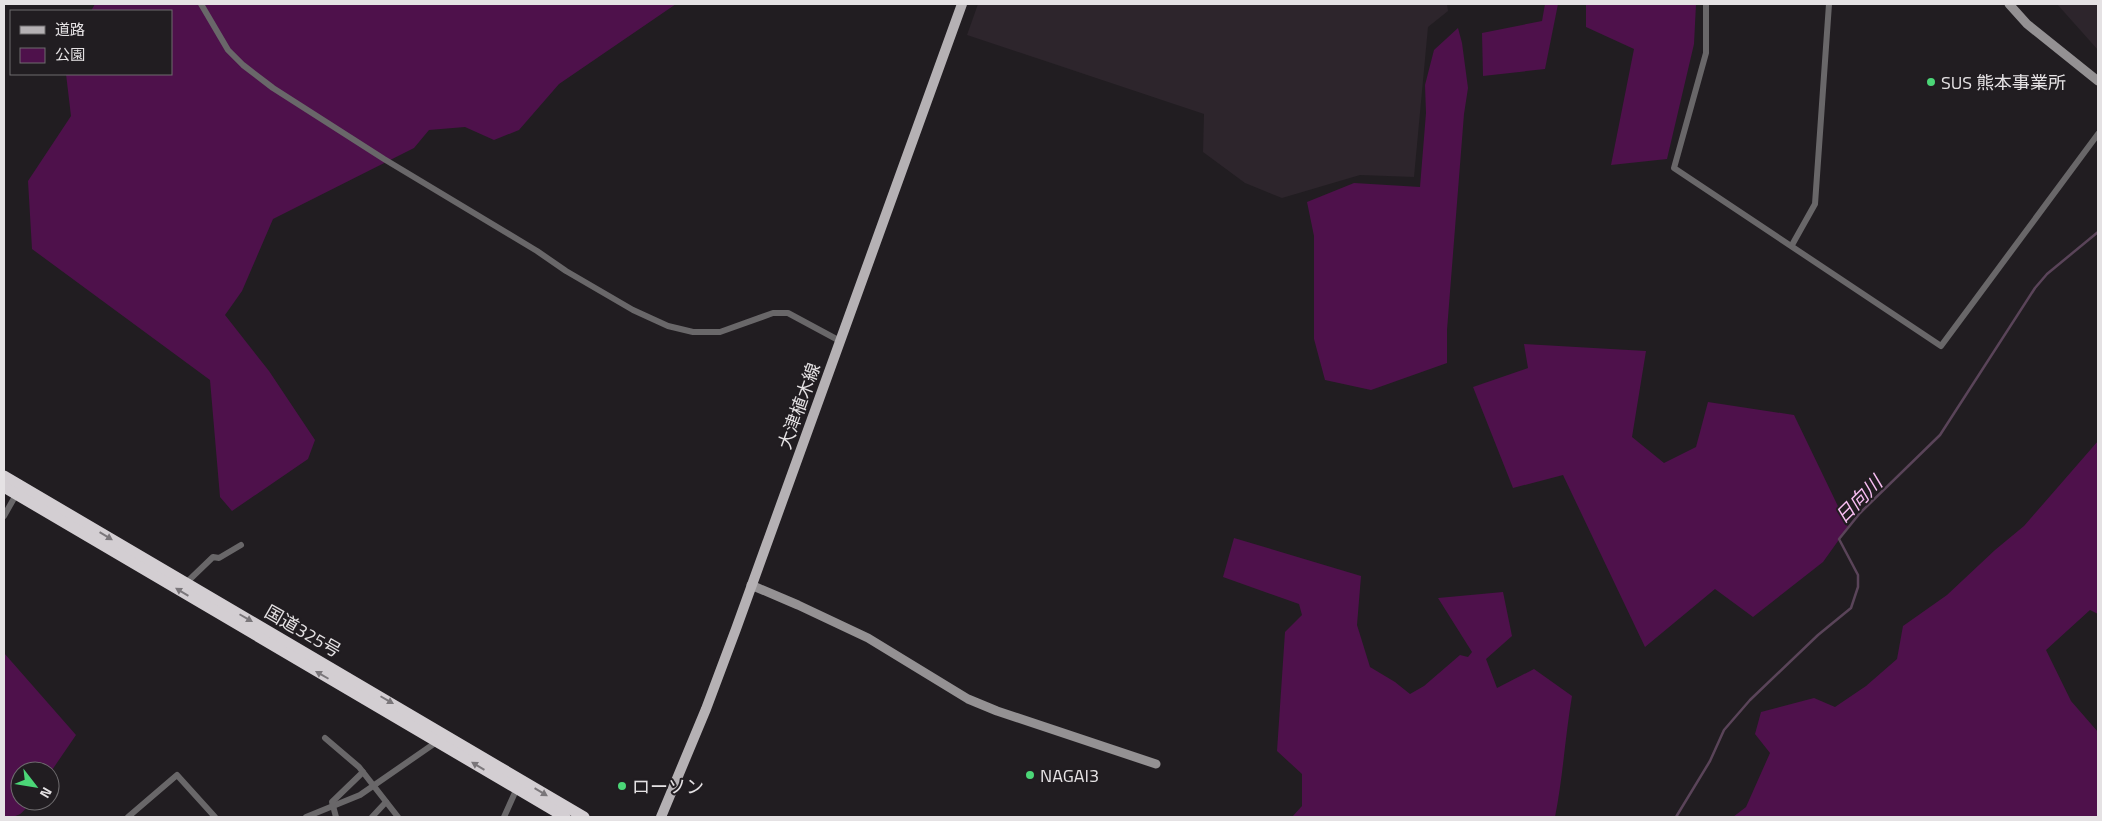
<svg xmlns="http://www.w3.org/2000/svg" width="2102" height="821" viewBox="0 0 2102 821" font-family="'Titillium Web','Noto Sans JP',sans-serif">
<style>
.built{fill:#2d252c}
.green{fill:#4e114b}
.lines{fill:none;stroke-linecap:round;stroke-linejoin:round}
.stream{stroke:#5a4459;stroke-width:2.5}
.street{stroke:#696769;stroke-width:6}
.secondary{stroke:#949193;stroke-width:9}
.primary{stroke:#b5b1b4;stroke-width:10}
.highway{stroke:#d3ced2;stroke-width:11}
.oneway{fill:#7a767a}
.poi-dot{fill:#4bd677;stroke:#211d21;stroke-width:2}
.labels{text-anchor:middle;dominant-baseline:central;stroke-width:4;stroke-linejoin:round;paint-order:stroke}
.poi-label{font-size:18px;fill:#e5e2e4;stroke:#211d21;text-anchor:start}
.street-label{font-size:18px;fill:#e5e2e4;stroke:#211d21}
.water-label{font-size:19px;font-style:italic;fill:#f8bef2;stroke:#211d21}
</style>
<rect width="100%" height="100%" fill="#211d21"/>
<g class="built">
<path d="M978 4H1447L1448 11 1428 27 1414 177 1360 175 1282 198 1245 183 1203 152 1204 114 967 35Z"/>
<path d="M2057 4H2098V50Z"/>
</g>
<g class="green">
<path d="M95 4H676L559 84 519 130 494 140 465 127 429 130 414 148 273 219 242 291 225 315 269 371 315 440 308 459 232 511 220 497 210 380 32 249 28 181 71 116 66 74H171V11H91Z"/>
<path d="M1545 4H1558L1545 69 1483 76 1482 33 1542 21Z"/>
<path d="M1586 4H1696L1694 44 1667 159 1611 165 1634 49 1586 27Z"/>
<path d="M1458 28 1462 43 1468 88 1464 114 1447 330V363L1371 390 1325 380 1314 339V236L1307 202 1354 183 1420 187 1426 113 1425 85 1434 50Z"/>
<path d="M1524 344 1646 351 1632 437 1664 463 1696 447 1708 402 1794 415 1848 527 1823 562 1753 617 1715 589 1645 647 1563 475 1513 488 1473 387 1528 368Z"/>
<path d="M2098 441V614L2090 610 2046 650 2071 701 2098 732V817H1733L1746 807 1770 753 1755 734 1761 712 1814 698 1835 707 1866 686 1897 659 1903 626 1947 595 1995 550 2024 526Z"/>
<path d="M1234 538 1361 576 1357 625 1370 667 1395 682 1410 694 1424 686 1460 655 1468 657 1472 652 1438 598 1503 592 1512 636 1486 659 1497 688 1534 669 1572 696C1565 737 1563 777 1555 817H1292L1302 806V774L1277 751 1285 632 1302 615 1299 604 1223 577Z"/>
<path d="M4 653 76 735 50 773V771H20V801H31C22 814 20 817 4 817Z"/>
</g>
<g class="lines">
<path class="stream" d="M1676 817 1710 761 1724 730 1750 700 1818 635 1851 608 1858 587V575L1839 539 1860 513 1940 435 2035 288 2047 274 2098 232"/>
<g class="street">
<path d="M201 4 228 50 243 65 273 88 384 159 537 251 566 271 633 310 668 326 693 332H720L773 313H788L840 341"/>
<path d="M1706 4V53L1674 168 1941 346 2098 134"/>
<path d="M1792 245 1815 204 1829 4"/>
<path d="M4 516 17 493"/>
<path d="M186 583 213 557 219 558 241 545"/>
<path d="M325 738 359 767 398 817"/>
<path d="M128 817 177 775 215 817"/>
<path d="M306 817 360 795 438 741"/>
<path d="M336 817 332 802 363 772"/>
<path d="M372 817 386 802"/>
<path d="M504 817 517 788"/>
</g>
<g class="secondary">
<path d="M2009 4 2027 24 2098 81"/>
<path d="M751 585 798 605 868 638 968 699 997 711 1156 764"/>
</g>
<path class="primary" d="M661 817 706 709 736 629 962 4"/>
<g class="highway">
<path d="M4 476 584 817"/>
<path d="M4 487 565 817"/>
</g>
</g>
<defs><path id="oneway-solid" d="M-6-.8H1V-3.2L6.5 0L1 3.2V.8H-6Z" transform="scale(1.25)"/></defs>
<g class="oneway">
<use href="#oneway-solid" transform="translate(106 536) rotate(31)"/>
<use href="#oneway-solid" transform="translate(182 592) rotate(-149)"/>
<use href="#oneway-solid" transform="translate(246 618) rotate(30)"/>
<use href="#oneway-solid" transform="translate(322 675) rotate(-150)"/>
<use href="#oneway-solid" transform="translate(387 700) rotate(30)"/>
<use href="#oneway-solid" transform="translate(478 766) rotate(-149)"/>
<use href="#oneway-solid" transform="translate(541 792) rotate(31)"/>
</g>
<g class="poi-dot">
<circle cx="1931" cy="82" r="5"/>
<circle cx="1030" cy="775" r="5"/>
<circle cx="622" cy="786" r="5"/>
</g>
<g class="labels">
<g class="poi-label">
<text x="1941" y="82">SUS 熊本事業所</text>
<text x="1040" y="775">NAGAI3</text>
<text x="632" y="786">ローソン</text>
</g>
<g class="street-label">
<text transform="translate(799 406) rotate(-70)">大津植木線</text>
<text transform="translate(303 631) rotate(30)">国道325号</text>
</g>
<g class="water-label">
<text transform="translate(1858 499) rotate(-45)">日向川</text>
</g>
</g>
<rect width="2102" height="821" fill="none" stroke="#e5e2e4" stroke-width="10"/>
<rect x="10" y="10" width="162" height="65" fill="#211d21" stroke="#6f6c6f"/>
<rect x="20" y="26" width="25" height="8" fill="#b5b1b4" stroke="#6f6c6f"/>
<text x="55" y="35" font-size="15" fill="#e5e2e4">道路</text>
<rect x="20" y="48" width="25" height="15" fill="#4e114b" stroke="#6f6c6f"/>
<text x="55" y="60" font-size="15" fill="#e5e2e4">公園</text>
<g transform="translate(35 786) rotate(121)"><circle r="24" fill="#211d21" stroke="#6f6c6f"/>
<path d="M0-4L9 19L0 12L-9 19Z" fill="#4bd677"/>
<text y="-8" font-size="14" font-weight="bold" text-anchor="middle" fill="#e5e2e4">N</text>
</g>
</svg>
